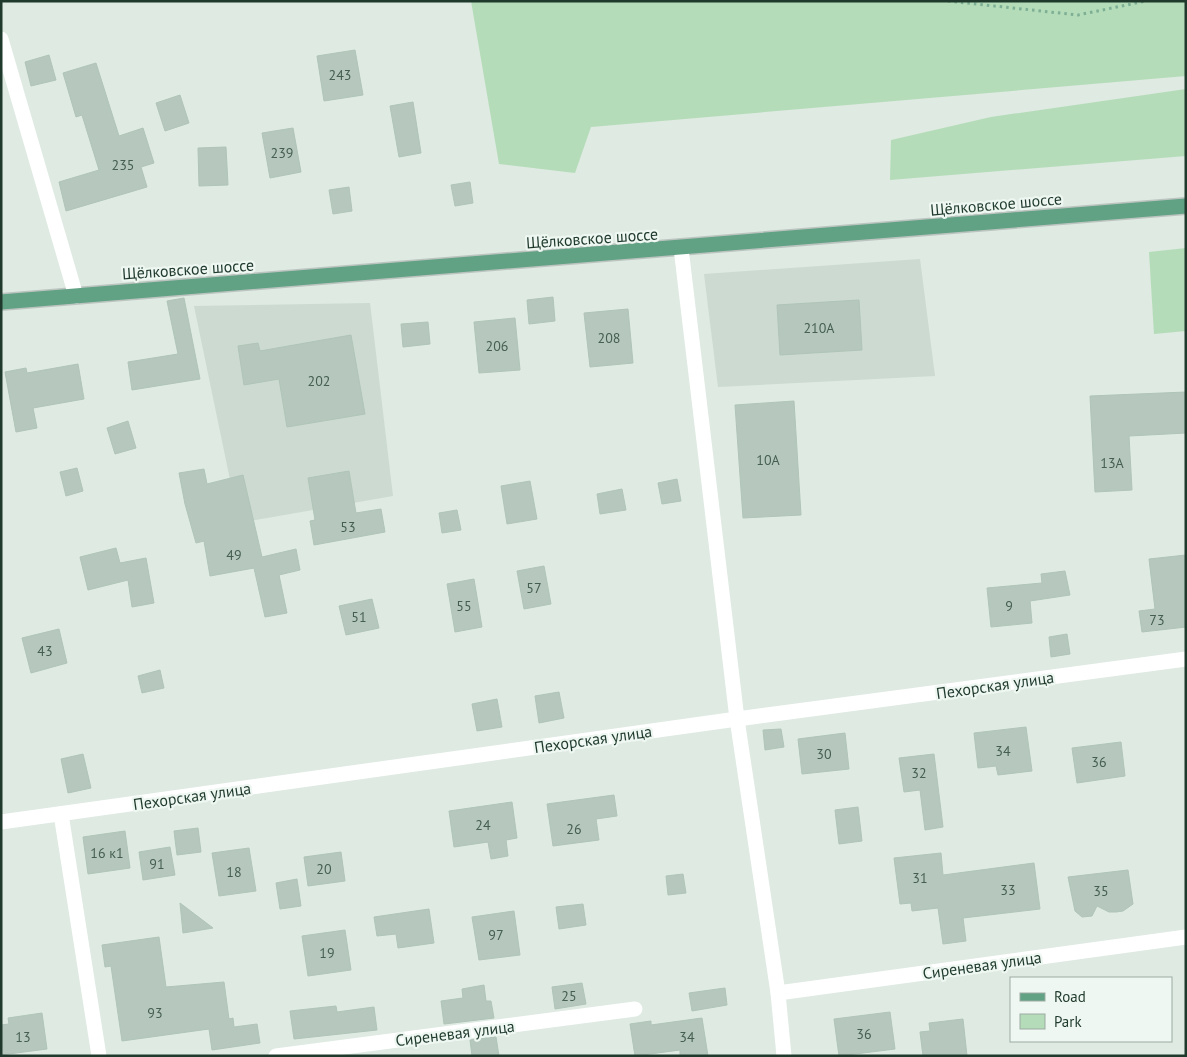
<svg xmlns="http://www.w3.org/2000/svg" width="1187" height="1057" viewBox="0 0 1187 1057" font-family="'PT Sans',sans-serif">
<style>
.built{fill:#ccdad1}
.green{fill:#b5dcb8}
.building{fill:#b6c8bd;stroke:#b0c4b8}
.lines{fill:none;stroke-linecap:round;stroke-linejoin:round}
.primary-casing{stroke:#bcc4c0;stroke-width:18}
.path{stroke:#7daf95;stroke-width:3;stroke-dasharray:2.5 4;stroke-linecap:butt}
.minor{stroke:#fff;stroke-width:15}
.primary{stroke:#61a184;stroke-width:15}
.labels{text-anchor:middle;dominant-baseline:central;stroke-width:4.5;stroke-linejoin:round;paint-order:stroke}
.number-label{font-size:14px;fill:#455e51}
.street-label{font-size:16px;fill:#1f3a2d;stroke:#eef7f1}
</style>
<rect width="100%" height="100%" fill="#deeae2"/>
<g class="built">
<path d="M920 259 935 376 718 387 704 274Z"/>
<path d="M370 303 393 496 239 523 194 306Z"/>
</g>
<g class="green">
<path d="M471 1H1186V76L591 127 575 173 499 164Z"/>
<path d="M1186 89V156L890 180 891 140 991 117Z"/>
<path d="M1186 248V331L1154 334 1149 252Z"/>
</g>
<g class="building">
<path d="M355 50 363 95 324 101 317 56Z"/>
<path d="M49 55 56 80 31 86 25 62Z"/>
<path d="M96 63 119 136 143 128 154 163 141 167 147 187 66 211 59 182 99 170 82 115 76 117 63 73Z"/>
<path d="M180 95 189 123 165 131 156 103Z"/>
<path d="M413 102 421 153 399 157 390 106Z"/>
<path d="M293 128 301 172 270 178 262 133Z"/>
<path d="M226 147 228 185 199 186 198 148Z"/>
<path d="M470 182 473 203 455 206 451 185Z"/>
<path d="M349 187 352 211 333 214 329 190Z"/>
<path d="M553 297 555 321 529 324 527 300Z"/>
<path d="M184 298 200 379 132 390 128 362 178 354 167 301Z"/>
<path d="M859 300 862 350 780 355 777 305Z"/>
<path d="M628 309 633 363 590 367 584 313Z"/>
<path d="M515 318 520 370 479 373 474 322Z"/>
<path d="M428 322 430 344 403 347 401 324Z"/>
<path d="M351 335 365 414 287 427 279 379 244 385 238 346 258 343 260 351Z"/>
<path d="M78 364 84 399 33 408 37 428 16 432 5 372 26 368 27 373Z"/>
<path d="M1186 392V433L1129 436 1132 490 1095 492 1090 396Z"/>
<path d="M794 401 801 515 743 518 735 405Z"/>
<path d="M128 421 136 448 115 454 107 428Z"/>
<path d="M77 468 83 491 66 496 60 472Z"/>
<path d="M204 469 207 484 243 475 262 557 296 549 300 570 279 575 287 613 265 617 254 568 210 576 204 541 196 543 185 504 179 473Z"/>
<path d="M349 471 356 513 381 509 385 532 314 545 310 521 315 520 308 478Z"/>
<path d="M677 479 681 501 662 504 658 483Z"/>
<path d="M530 481 537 519 507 524 501 486Z"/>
<path d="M622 489 626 510 600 514 597 494Z"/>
<path d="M457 510 461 530 442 533 439 513Z"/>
<path d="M116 548 120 563 146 558 154 603 132 607 128 580 88 590 80 557Z"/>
<path d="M1186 555V627L1142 632 1139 611 1155 609 1149 559Z"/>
<path d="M544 566 551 604 524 609 517 571Z"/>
<path d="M1065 571 1070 595 1030 601 1032 623 991 627 987 588 1042 583 1041 574Z"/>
<path d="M474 579 482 627 455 632 447 584Z"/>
<path d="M372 599 379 628 346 635 339 606Z"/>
<path d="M59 629 67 663 31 673 22 638Z"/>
<path d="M1067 634 1070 654 1051 657 1049 637Z"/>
<path d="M160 670 164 688 142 693 138 676Z"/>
<path d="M559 692 564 718 539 723 535 696Z"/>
<path d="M497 699 502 727 477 731 472 704Z"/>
<path d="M1026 727 1032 771 998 775 996 766 978 768 974 733Z"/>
<path d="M781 729 784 747 765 750 763 730Z"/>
<path d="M845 733 849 769 802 774 798 739Z"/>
<path d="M1121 742 1125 776 1077 783 1072 748Z"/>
<path d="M83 754 91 788 68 793 61 759Z"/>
<path d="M934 754 943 827 925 830 920 790 904 792 899 758Z"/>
<path d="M614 795 617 816 596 819 599 840 553 846 547 804Z"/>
<path d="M512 802 517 838 506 840 508 856 491 859 488 842 454 847 449 811Z"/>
<path d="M858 807 862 841 839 844 835 810Z"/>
<path d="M198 828 201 852 177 855 174 831Z"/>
<path d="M125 831 130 868 88 874 83 837Z"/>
<path d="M170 847 175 875 143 880 139 852Z"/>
<path d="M249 848 256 891 219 896 212 853Z"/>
<path d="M341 852 345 881 308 886 304 857Z"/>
<path d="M941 853 943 875 1034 863 1040 909 963 918 966 941 943 944 938 908 912 911 911 903 900 904 894 858Z"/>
<path d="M1128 870 1133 904 1123 911 1116 912H1109L1097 906 1092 916 1082 917 1075 911 1068 877Z"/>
<path d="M683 874 686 893 668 895 666 876Z"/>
<path d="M297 879 301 906 280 909 276 883Z"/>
<path d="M180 903 213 928 183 933Z"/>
<path d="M583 904 586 925 559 929 556 907Z"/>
<path d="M429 909 434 943 398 948 396 934 377 936 374 917Z"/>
<path d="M514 911 520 955 479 960 472 917Z"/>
<path d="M345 930 351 970 308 976 302 936Z"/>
<path d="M159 937 166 987 224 982 229 1019 233 1018 234 1027 257 1024 260 1043 212 1050 209 1029 122 1041 111 966 105 967 102 945Z"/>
<path d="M582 983 586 1004 555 1009 552 987Z"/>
<path d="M484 985 486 1001H491L494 1018 444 1024 441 1001 463 998 462 989Z"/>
<path d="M725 988 727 1005 692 1011 689 993Z"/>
<path d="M336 1006 337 1012 374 1007 377 1030 294 1039 290 1011Z"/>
<path d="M890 1012 895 1049 839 1056 834 1019Z"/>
<path d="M42 1013 47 1049 1 1055V1025L9 1024 8 1018Z"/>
<path d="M702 1018 708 1056H680V1050L635 1056 630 1024 651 1021V1025Z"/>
<path d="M963 1019 967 1056H923L920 1032 930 1031 929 1023Z"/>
<path d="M496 1037 499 1056H472L470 1040Z"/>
</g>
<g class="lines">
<defs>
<path id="primary" d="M1 302 1186 206"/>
</defs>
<use href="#primary" class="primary-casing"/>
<path class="path" d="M948 1 1078 15 1146 1"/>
<g class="minor">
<path d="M1 39 76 296"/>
<path d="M681 248 737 719 778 993 784 1056"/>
<path d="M61 814 99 1056"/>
<path d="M1 822 737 719 1186 659"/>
<path d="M778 993 1186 937"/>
<path d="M276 1056 635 1009"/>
</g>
<use href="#primary" class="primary"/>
</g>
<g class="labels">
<g class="number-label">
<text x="340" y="75">243</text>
<text x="282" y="153">239</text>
<text x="123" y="165">235</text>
<text x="819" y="328">210А</text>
<text x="609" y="338">208</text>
<text x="497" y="346">206</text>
<text x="319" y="381">202</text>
<text x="768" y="460">10А</text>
<text x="1112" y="463">13А</text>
<text x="348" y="527">53</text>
<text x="234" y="555">49</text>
<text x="534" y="588">57</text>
<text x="464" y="606">55</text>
<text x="1009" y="606">9</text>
<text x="359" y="617">51</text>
<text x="1157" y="620">73</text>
<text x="45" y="651">43</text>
<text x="1003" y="751">34</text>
<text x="824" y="754">30</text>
<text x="1099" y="762">36</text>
<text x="919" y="773">32</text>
<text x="483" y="825">24</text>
<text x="574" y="829">26</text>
<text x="107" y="853">16 к1</text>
<text x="157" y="864">91</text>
<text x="324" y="869">20</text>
<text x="234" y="872">18</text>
<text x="920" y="878">31</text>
<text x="1008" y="890">33</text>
<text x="1101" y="891">35</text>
<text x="496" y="935">97</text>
<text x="327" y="953">19</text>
<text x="569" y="996">25</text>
<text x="155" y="1013">93</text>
<text x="864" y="1034">36</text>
<text x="23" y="1037">13</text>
<text x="687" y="1037">34</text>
</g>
<g class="street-label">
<text transform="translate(996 204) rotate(-5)">Щёлковское шоссе</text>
<text transform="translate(592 238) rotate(-4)">Щёлковское шоссе</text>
<text transform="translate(188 269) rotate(-4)">Щёлковское шоссе</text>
<text transform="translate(995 685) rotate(-8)">Пехорская улица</text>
<text transform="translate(593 739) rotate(-8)">Пехорская улица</text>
<text transform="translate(192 796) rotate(-8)">Пехорская улица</text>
<text transform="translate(982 965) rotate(-8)">Сиреневая улица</text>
<text transform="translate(455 1033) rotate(-7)">Сиреневая улица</text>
</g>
</g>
<rect width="1187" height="1057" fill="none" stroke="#1f3a2d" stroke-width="5"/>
<rect x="1010" y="977" width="162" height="65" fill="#eef7f1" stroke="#9baba3"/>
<rect x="1020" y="993" width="25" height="8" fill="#61a184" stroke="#9baba3"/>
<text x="1054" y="1002" font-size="15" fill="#1f3a2d">Road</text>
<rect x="1020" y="1014" width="25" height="15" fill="#b5dcb8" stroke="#9baba3"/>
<text x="1054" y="1027" font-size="15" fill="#1f3a2d">Park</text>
</svg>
